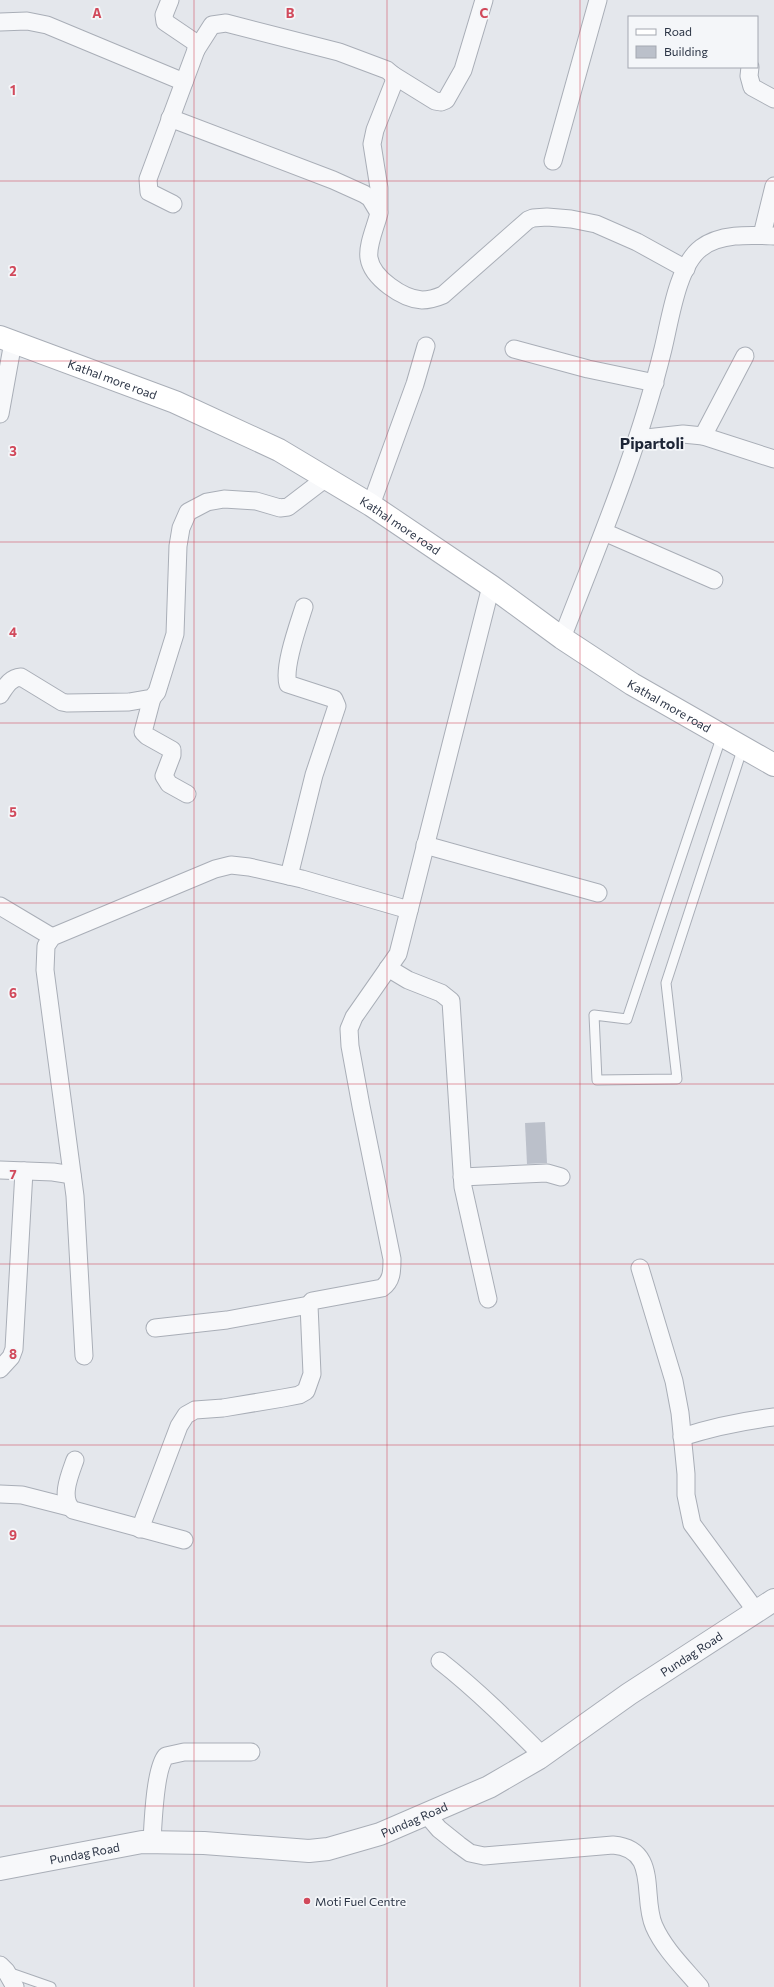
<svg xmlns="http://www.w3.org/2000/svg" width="774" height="1987" viewBox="0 0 774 1987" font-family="Commissioner,sans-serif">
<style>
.building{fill:#bbc0ca}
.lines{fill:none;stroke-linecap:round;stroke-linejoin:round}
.service-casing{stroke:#a9aeb7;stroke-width:11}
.minor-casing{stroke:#a9aeb7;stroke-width:19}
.tertiary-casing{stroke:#a9aeb7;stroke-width:24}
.secondary-casing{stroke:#a9aeb7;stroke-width:24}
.service{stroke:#f7f8fa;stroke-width:9}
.minor{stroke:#f7f8fa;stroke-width:17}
.tertiary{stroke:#f7f8fa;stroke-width:22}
.secondary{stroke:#fff;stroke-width:22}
.grid{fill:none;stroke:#d1495b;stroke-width:1;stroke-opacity:0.55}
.poi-dot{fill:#d1495b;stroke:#f4f6f9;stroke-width:1.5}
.labels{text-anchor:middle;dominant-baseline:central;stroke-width:3.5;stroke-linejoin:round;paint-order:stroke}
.street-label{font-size:12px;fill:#2b3445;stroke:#f4f6f9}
.poi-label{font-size:12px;fill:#2b3445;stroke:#f4f6f9;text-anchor:start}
.district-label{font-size:16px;font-weight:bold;fill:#1d2536;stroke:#f4f6f9}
.grid-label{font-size:13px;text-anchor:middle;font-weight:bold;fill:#d1495b;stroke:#f4f6f9;stroke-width:3.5;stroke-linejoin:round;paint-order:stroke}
</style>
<rect width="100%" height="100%" fill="#e4e7ec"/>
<path class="building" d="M545 1122 547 1163 527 1164 525 1123Z"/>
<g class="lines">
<defs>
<g id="service">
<path d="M722 735 627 1019 594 1015 597 1080 677 1079 666 983 743 747"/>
<path d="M8 1972 51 1987"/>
</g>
<g id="minor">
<path d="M170 0 164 15 165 22 196 43V50L148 179 149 192 173 204"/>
<path d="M0 22 27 21 47 25 184 82"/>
<path d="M196 50 212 25 226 23 339 52 387 70 393 75 394 82 375 130 372 144 379 188V212"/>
<path d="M750 67 749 76 752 87 774 99"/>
<path d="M393 75 435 101 441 102 446 100 463 70 484 0"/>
<path d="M170 118 333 180 364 194 370 198 379 213C376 226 367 245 369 258 372 278 403 299 422 300 430 300 436 298 443 295L528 220 533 218 547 217 571 219 596 224 637 242 686 269"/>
<path d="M553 161 598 0"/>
<path d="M762 235 774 186"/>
<path d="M514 349 588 369 655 383"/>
<path d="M0 414 13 342"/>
<path d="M703 436 745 356"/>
<path d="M637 439 683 434 703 436 774 459"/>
<path d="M371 505 415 384 426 346"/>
<path d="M604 532 714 580"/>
<path d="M562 638C599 543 639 448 663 349 670 321 677 266 701 248 720 233 751 235 774 236"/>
<path d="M0 695C6 686 10 678 21 677L62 702 67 703 129 702 152 698 157 692 175 634 178 546 181 528 188 512 207 502 224 499 256 501 280 508 288 507 326 478"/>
<path d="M152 698 143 732 147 736 172 750V755L164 776 169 784 187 794"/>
<path d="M425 845 598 893"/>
<path d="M289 876 314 775 337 706 334 699 288 684C283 667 298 626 304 607"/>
<path d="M0 906 52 937"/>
<path d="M388 968 408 980 441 993 451 1001 463 1187 488 1299"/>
<path d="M0 1170 53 1172 72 1175"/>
<path d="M462 1177 547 1173 561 1177"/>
<path d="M640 1268 674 1381 680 1413 686 1474V1495L692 1524 756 1611"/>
<path d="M155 1328 227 1320 309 1305"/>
<path d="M84 1356 75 1196 45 970 46 946 52 937 215 869 231 865 249 867 302 879 409 910"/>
<path d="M0 1369 11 1357 14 1349 24 1171"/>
<path d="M682 1437C713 1427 742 1421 774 1417"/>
<path d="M75 1460C70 1474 59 1499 73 1510L184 1540"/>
<path d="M0 1494 22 1495 69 1507"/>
<path d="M140 1529 179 1426 186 1415 195 1410 223 1408 283 1398 299 1395 306 1391 312 1374 309 1305 312 1301 382 1288C392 1281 392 1271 392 1259L361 1106 350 1046 349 1029 354 1017 398 954 491 586"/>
<path d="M440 1661C477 1690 510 1723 543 1756"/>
<path d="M427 1815 439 1829 459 1845 470 1853 484 1856 613 1845C660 1849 641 1897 654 1926 664 1949 684 1968 700 1987"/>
<path d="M152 1841C153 1823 155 1768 166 1756L184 1752H251"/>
<path d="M0 1965 6 1971 15 1987"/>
</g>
<g id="tertiary">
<path id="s1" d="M0 1869 142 1842 204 1843 309 1851 328 1849 380 1834 489 1787 539 1758 629 1694 774 1600"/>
</g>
<g id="secondary">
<path id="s2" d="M0 337 175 402 279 450 371 505 491 586 562 638 632 684 774 765"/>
</g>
</defs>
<use href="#service" class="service-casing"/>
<use href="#minor" class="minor-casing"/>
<use href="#tertiary" class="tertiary-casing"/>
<use href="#secondary" class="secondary-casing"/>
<use href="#service" class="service"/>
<use href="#minor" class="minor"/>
<use href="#tertiary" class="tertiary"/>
<use href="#secondary" class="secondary"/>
</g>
<path class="grid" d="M194 0V1987M387 0V1987M580 0V1987M0 181H774M0 361H774M0 542H774M0 723H774M0 903H774M0 1084H774M0 1264H774M0 1445H774M0 1626H774M0 1806H774"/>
<circle class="poi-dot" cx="307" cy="1901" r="4"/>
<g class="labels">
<g class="street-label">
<text stroke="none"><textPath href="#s2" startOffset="120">Kathal more road</textPath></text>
<text stroke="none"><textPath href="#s2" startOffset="444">Kathal more road</textPath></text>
<text stroke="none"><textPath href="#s2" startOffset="768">Kathal more road</textPath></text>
<text stroke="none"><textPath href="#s1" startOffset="746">Pundag Road</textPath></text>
<text stroke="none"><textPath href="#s1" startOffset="422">Pundag Road</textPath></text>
<text stroke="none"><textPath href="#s1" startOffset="86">Pundag Road</textPath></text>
</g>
<g class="poi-label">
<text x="315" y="1901">Moti Fuel Centre</text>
</g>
<g class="district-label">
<text x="652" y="442">Pipartoli</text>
</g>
</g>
<g class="grid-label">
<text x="97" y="18">A</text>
<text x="290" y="18">B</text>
<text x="484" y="18">C</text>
<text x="13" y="95">1</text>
<text x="13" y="276">2</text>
<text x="13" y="456">3</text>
<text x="13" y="637">4</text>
<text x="13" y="817">5</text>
<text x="13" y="998">6</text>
<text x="13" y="1179">7</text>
<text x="13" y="1359">8</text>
<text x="13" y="1540">9</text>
</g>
<rect x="628" y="16" width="130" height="52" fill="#f4f6f9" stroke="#a4a8b1"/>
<rect x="636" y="29" width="20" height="6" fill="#ffffff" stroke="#a4a8b1"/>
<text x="664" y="36" font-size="12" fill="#2b3445">Road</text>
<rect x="636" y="46" width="20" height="12" fill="#bbc0ca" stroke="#a4a8b1"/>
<text x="664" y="56" font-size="12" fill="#2b3445">Building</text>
</svg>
